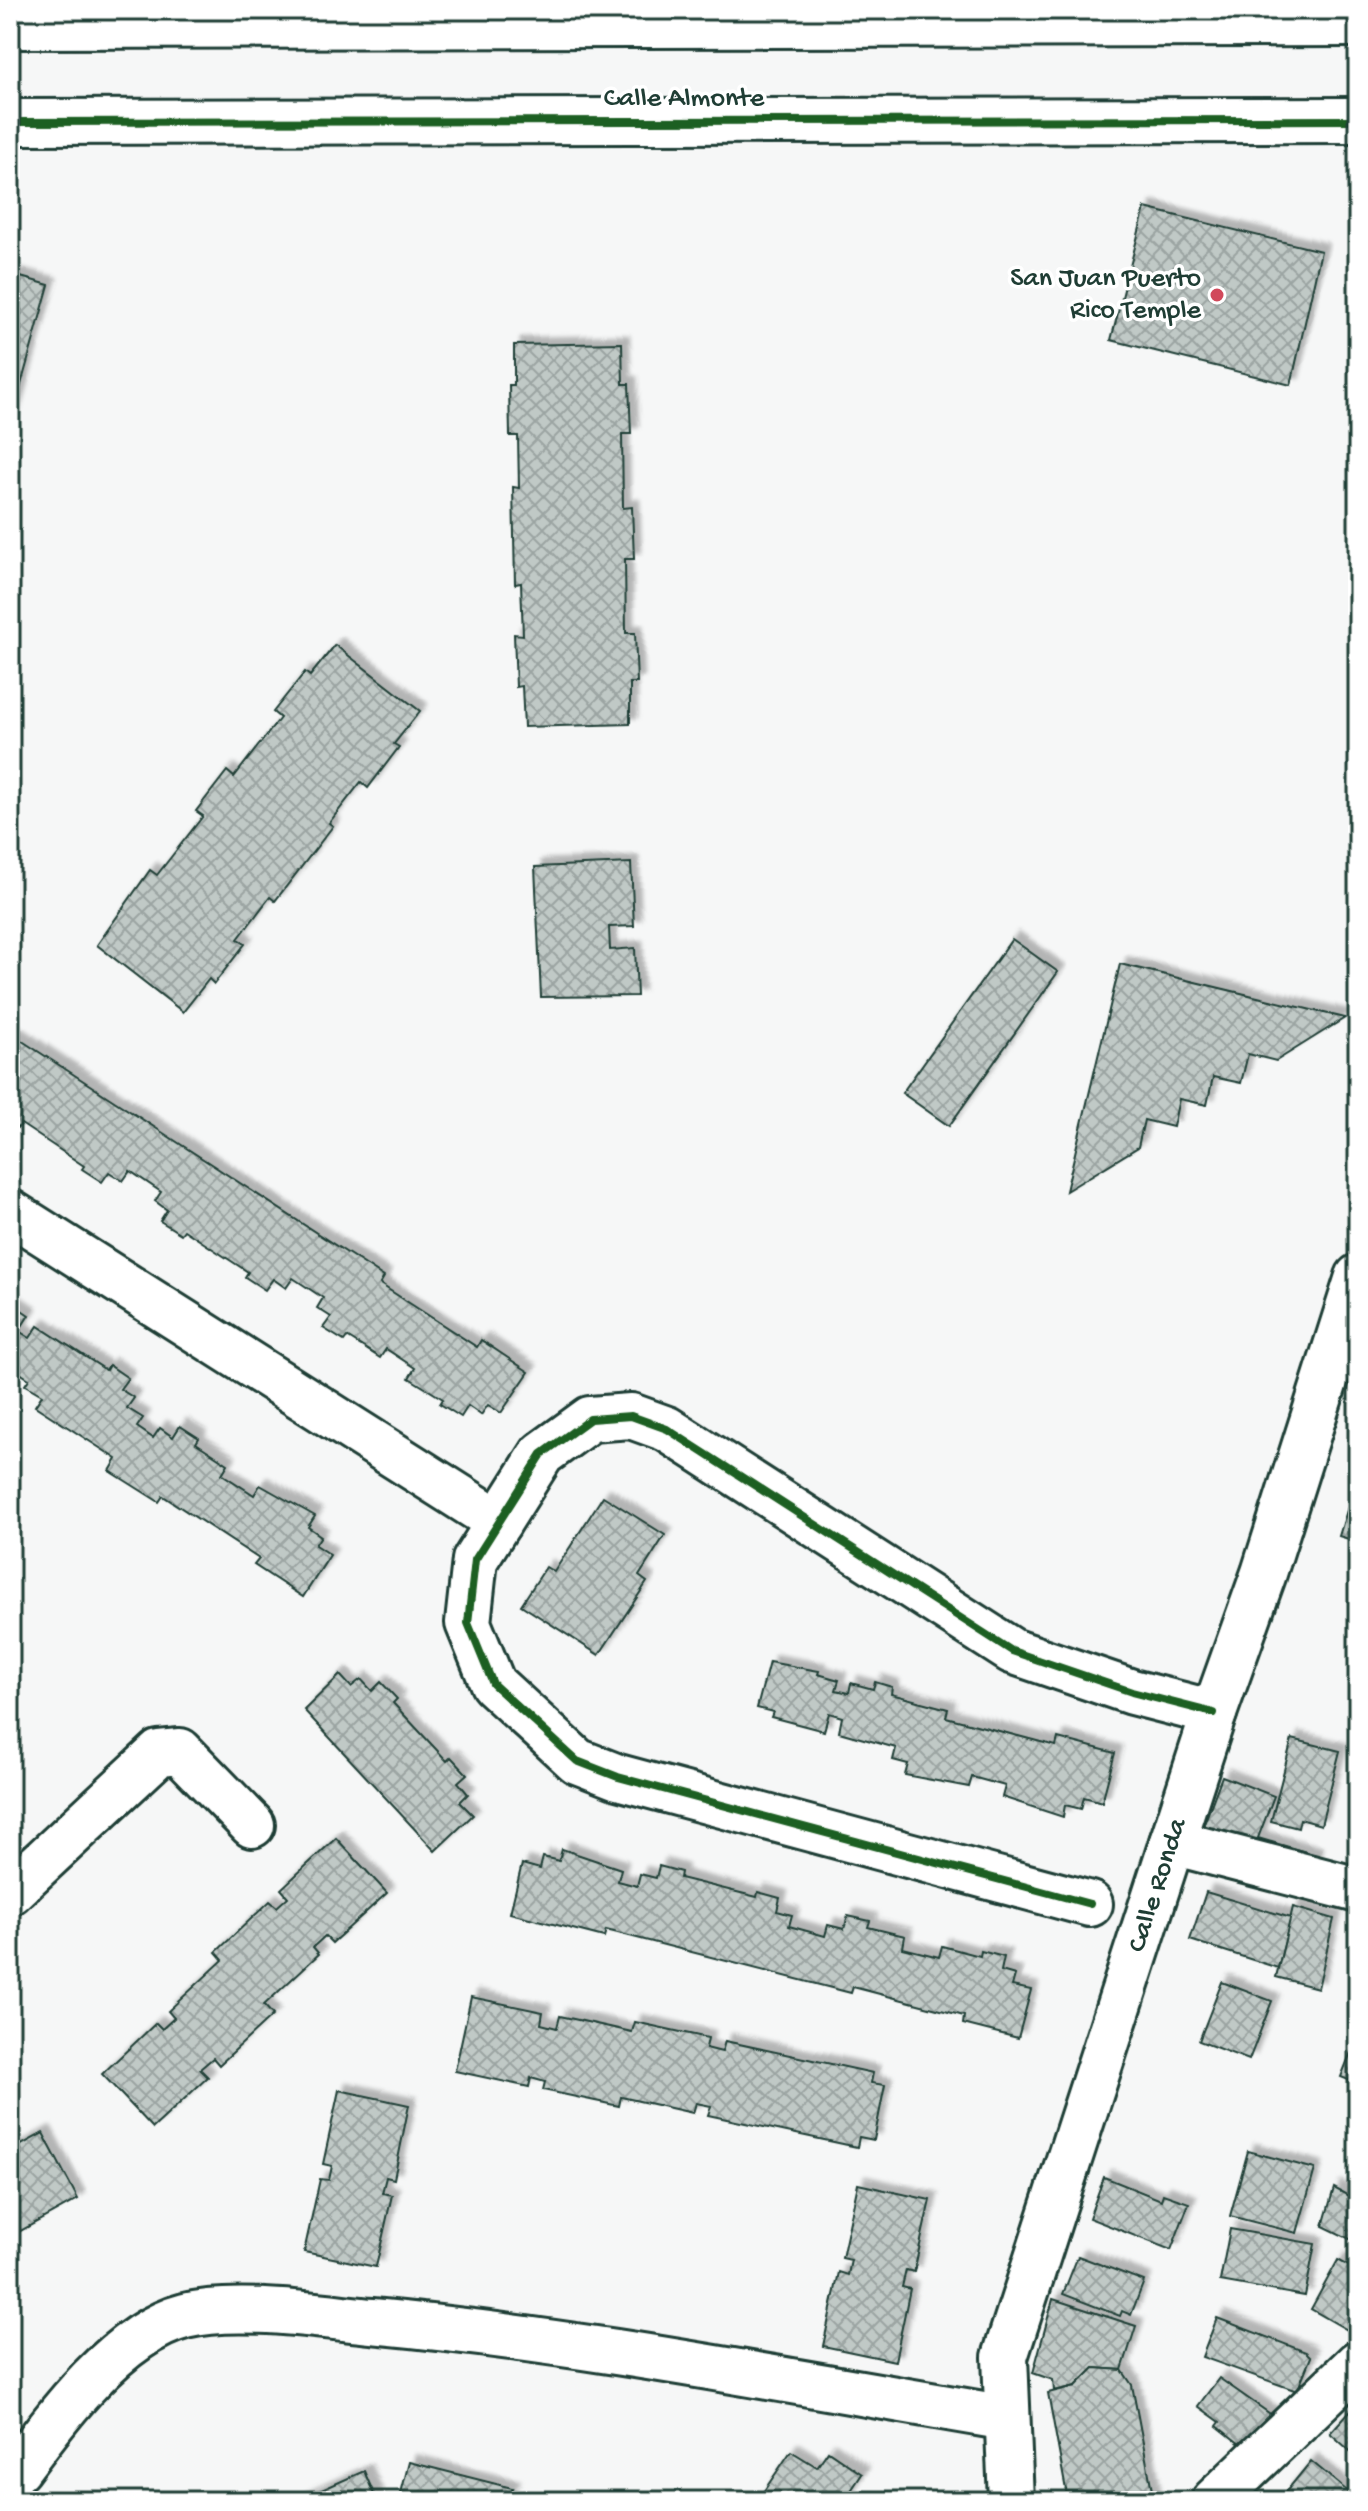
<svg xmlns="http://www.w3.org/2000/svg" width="1368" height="2511" viewBox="0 0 1368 2511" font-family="'Gochi Hand',sans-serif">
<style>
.building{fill:url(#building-cross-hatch);stroke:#1f3d34;stroke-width:2;filter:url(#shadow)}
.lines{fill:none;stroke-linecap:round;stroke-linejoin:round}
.minor-casing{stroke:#1f3d34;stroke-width:50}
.highway-casing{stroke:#1f3d34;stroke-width:50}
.minor{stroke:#fff;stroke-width:44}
.highway{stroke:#fff;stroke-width:44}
.cycleway-casing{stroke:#fff;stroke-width:13}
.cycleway{stroke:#1b5e20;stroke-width:8}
.poi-dot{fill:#d1495b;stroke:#fff;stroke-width:3}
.labels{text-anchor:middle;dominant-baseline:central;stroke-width:7;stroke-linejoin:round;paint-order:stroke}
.street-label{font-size:28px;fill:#1f3d34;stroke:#fff}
.poi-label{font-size:28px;fill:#1f3d34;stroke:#fff;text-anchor:end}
</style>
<defs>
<pattern id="building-cross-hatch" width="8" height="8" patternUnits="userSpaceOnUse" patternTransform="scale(2)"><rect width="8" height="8" fill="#c0c9c6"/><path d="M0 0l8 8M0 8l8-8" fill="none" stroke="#9ba4a2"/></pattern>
<filter id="shadow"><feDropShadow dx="7" dy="-7" stdDeviation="2" flood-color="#0004"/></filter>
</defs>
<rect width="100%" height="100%" fill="#f6f7f7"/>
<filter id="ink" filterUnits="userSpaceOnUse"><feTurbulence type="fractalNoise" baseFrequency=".0125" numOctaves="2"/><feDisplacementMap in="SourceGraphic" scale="16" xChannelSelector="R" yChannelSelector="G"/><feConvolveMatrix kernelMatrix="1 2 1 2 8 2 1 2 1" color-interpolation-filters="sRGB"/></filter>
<g filter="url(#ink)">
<g class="building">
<path d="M1145 208 1321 251 1291 385 1111 340Z"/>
<path d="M10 274 49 285 10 424Z"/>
<path d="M622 343 623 384H629L631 434H622L623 508 632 507 634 559H625L626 633H635L637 683H630V724L524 727 522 686 516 687 514 634 523 635 521 583 515 584 513 487 519 488 518 436H510L509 385H514V345Z"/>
<path d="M335 645 420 711 394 744 399 747 368 788 361 782 329 823 333 826 275 901 270 897 238 939 245 944 214 984 209 979 183 1012 97 945 150 870 157 875 203 816 196 811 227 771 234 777 280 718 273 712 305 672 310 676Z"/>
<path d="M631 863 634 926 609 927 610 950 635 948 637 996 541 997 535 867Z"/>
<path d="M1012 939 1058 972 949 1126 902 1093Z"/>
<path d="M1120 964 1345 1018 1276 1061 1248 1054 1241 1083 1213 1077 1207 1105 1179 1099 1173 1127 1144 1120 1138 1147 1066 1191Z"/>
<path d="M10 1033 384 1277 380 1284 477 1347 481 1340 529 1372 501 1413 488 1405 481 1415 468 1406 461 1417 440 1404 443 1399 409 1378 415 1368 386 1349 380 1358 347 1337 344 1341 323 1328 331 1317 317 1308 323 1298 293 1278 286 1288 273 1279 265 1290 245 1277 248 1272 184 1230 181 1234 160 1221 167 1210 155 1201 161 1192 130 1171 123 1181 109 1172 102 1182 82 1169 84 1166 21 1124 18 1128 10 1122Z"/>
<path d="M10 1302 29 1315 19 1331 30 1338 38 1326 106 1370 109 1365 128 1378 120 1389 134 1398 127 1408 143 1418 137 1427 153 1438 160 1428 173 1437 180 1426 199 1438 196 1443 228 1464 222 1474 254 1495 260 1485 315 1516 308 1527 321 1536 315 1545 330 1555 303 1597 254 1565 259 1559 163 1496 159 1502 110 1471 117 1459 35 1406 42 1395 25 1385 29 1379 11 1367 17 1358 10 1354Z"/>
<path d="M1357 1478H1358V1542L1339 1536Z"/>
<path d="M603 1496 665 1535 639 1576 647 1582 599 1655 521 1605 546 1567 554 1572Z"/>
<path d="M769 1662 819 1671 818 1674 839 1680 836 1690 849 1693 851 1683 873 1689 875 1682 892 1687 891 1694 948 1709 946 1717 1056 1746 1058 1738 1115 1753 1102 1802 1084 1797 1081 1809 1065 1805 1063 1817 1002 1797 1005 1786 972 1777 969 1787 905 1775 908 1764 893 1760 896 1748 839 1732 842 1717 829 1713 824 1731 771 1717 773 1712 757 1708Z"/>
<path d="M340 1675 351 1687 361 1679 372 1691 381 1682 397 1699 393 1703 447 1761 451 1757 467 1774 458 1782 468 1794 460 1802 473 1815 435 1851 304 1710Z"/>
<path d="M1292 1739 1340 1751 1321 1825 1300 1819 1298 1828 1271 1821Z"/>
<path d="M1222 1776 1274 1796 1258 1838 1316 1855 1311 1873 1203 1827Z"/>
<path d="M336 1838 387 1893 332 1943 325 1936 313 1947 319 1954 264 2005 273 2015 219 2065 213 2058 200 2069 208 2077 153 2128 102 2074 156 2023 162 2029 174 2018 168 2011 223 1960 216 1952 270 1901 277 1907 288 1897 281 1889Z"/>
<path d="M562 1849 621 1869 618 1881 637 1886 640 1874 656 1878 659 1866 681 1872 680 1878 757 1897 758 1892 780 1898 777 1911 792 1915 789 1926 825 1936 828 1925 844 1929 848 1916 870 1921 868 1927 905 1936 903 1948 939 1957 942 1946 980 1956 981 1951 1004 1957 1001 1971 1015 1975 1012 1986 1031 1990 1018 2038 963 2024 964 2016 853 1987 851 1993 606 1930 604 1937 510 1913 522 1864 540 1869 543 1857 559 1861Z"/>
<path d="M1206 1892 1291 1918 1278 1968 1190 1940Z"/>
<path d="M1293 1907 1334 1919 1318 1988 1276 1977Z"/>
<path d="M1222 1982 1272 2001 1249 2060 1199 2041Z"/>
<path d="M471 1997 543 2012 541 2024 557 2028 560 2016 632 2032 635 2022 708 2038 706 2048 722 2052 725 2041 873 2073 871 2083 885 2085 874 2140 859 2137 857 2147 708 2115 711 2106 696 2103 693 2113 621 2097 619 2106 543 2090 545 2082 531 2078 529 2087 455 2071Z"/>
<path d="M1351 2052 1358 2054 1356 2083 1341 2077Z"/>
<path d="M339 2090 409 2105 394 2179 386 2177 382 2193 392 2195 376 2267 304 2252 320 2179 329 2180 332 2166 323 2164Z"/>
<path d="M43 2133 78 2199 13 2235 10 2151Z"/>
<path d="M1248 2151 1315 2169 1297 2233 1230 2216Z"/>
<path d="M1104 2177 1161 2200 1163 2194 1189 2203 1171 2250 1089 2218Z"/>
<path d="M858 2184 930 2200 914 2272 906 2270 902 2287 910 2289 895 2361 823 2346 839 2272 848 2275 851 2260 842 2258Z"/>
<path d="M1334 2188 1358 2201V2243L1323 2226Z"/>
<path d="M1230 2229 1315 2244 1305 2296 1220 2281Z"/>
<path d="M1078 2256 1144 2281 1131 2315 1122 2311 1120 2316 1063 2294Z"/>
<path d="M1338 2260 1358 2271V2336L1311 2309Z"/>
<path d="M1053 2299 1136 2326 1122 2370 1094 2368 1076 2386 1054 2391 1053 2380 1033 2373Z"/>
<path d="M1217 2318 1306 2352 1311 2357 1297 2391 1202 2357Z"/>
<path d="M1094 2368 1122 2370 1132 2385 1154 2501H1068L1048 2393 1076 2386Z"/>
<path d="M1219 2378 1276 2418 1250 2452 1217 2426 1220 2422 1198 2406Z"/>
<path d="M1358 2402V2458L1330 2433Z"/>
<path d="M791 2451 817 2467 828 2451 862 2474 844 2501H757Z"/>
<path d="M1311 2461 1358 2500V2501H1293L1284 2494Z"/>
<path d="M409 2462 512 2488H513L505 2501H399Z"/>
<path d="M364 2471 377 2501H297Z"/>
</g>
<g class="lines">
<defs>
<g id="minor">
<path d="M10 122 1358 120"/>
<path d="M10 1212 499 1522"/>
<path d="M1172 1842 1358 1890"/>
<path d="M10 1892 159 1753 180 1751 252 1825"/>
<path d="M1090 1904 618 1777 577 1761 493 1684 468 1623 475 1560 542 1454 590 1419 631 1416 667 1429 1012 1651 1132 1692 1214 1713"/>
<path d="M10 2474 18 2469C57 2416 118 2333 185 2316 235 2303 320 2316 372 2321 585 2341 796 2383 1007 2418"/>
<path id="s1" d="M1011 2501 1005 2357 1214 1713 1264 1573 1358 1277"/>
<path d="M1214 2501 1358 2363"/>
</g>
<path id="highway" d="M10 26 1358 24"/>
</defs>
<use href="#minor" class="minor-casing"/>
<use href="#highway" class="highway-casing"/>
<use href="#minor" class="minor"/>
<use href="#highway" class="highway"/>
<defs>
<g id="cycleway">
<path d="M10 122 1358 120"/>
<path d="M1090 1904 618 1777 577 1761 493 1684 468 1623 475 1560 542 1454 590 1419 631 1416 667 1429 1012 1651 1132 1692 1214 1713"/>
</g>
</defs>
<use href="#cycleway" class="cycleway-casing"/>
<use href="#cycleway" class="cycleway"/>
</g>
</g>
<circle class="poi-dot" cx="1217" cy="295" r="8"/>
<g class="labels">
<g class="street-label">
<text x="684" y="99">Calle Almonte</text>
<text stroke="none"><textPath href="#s1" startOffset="640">Calle Ronda</textPath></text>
</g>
<g class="poi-label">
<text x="1201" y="279">San Juan Puerto<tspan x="1201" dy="32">Rico Temple</tspan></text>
</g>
</g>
<rect width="1368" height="2511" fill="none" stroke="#fff" stroke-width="40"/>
<rect x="20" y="20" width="1328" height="2471" fill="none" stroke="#1f3d34" stroke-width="3" filter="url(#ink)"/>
</svg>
